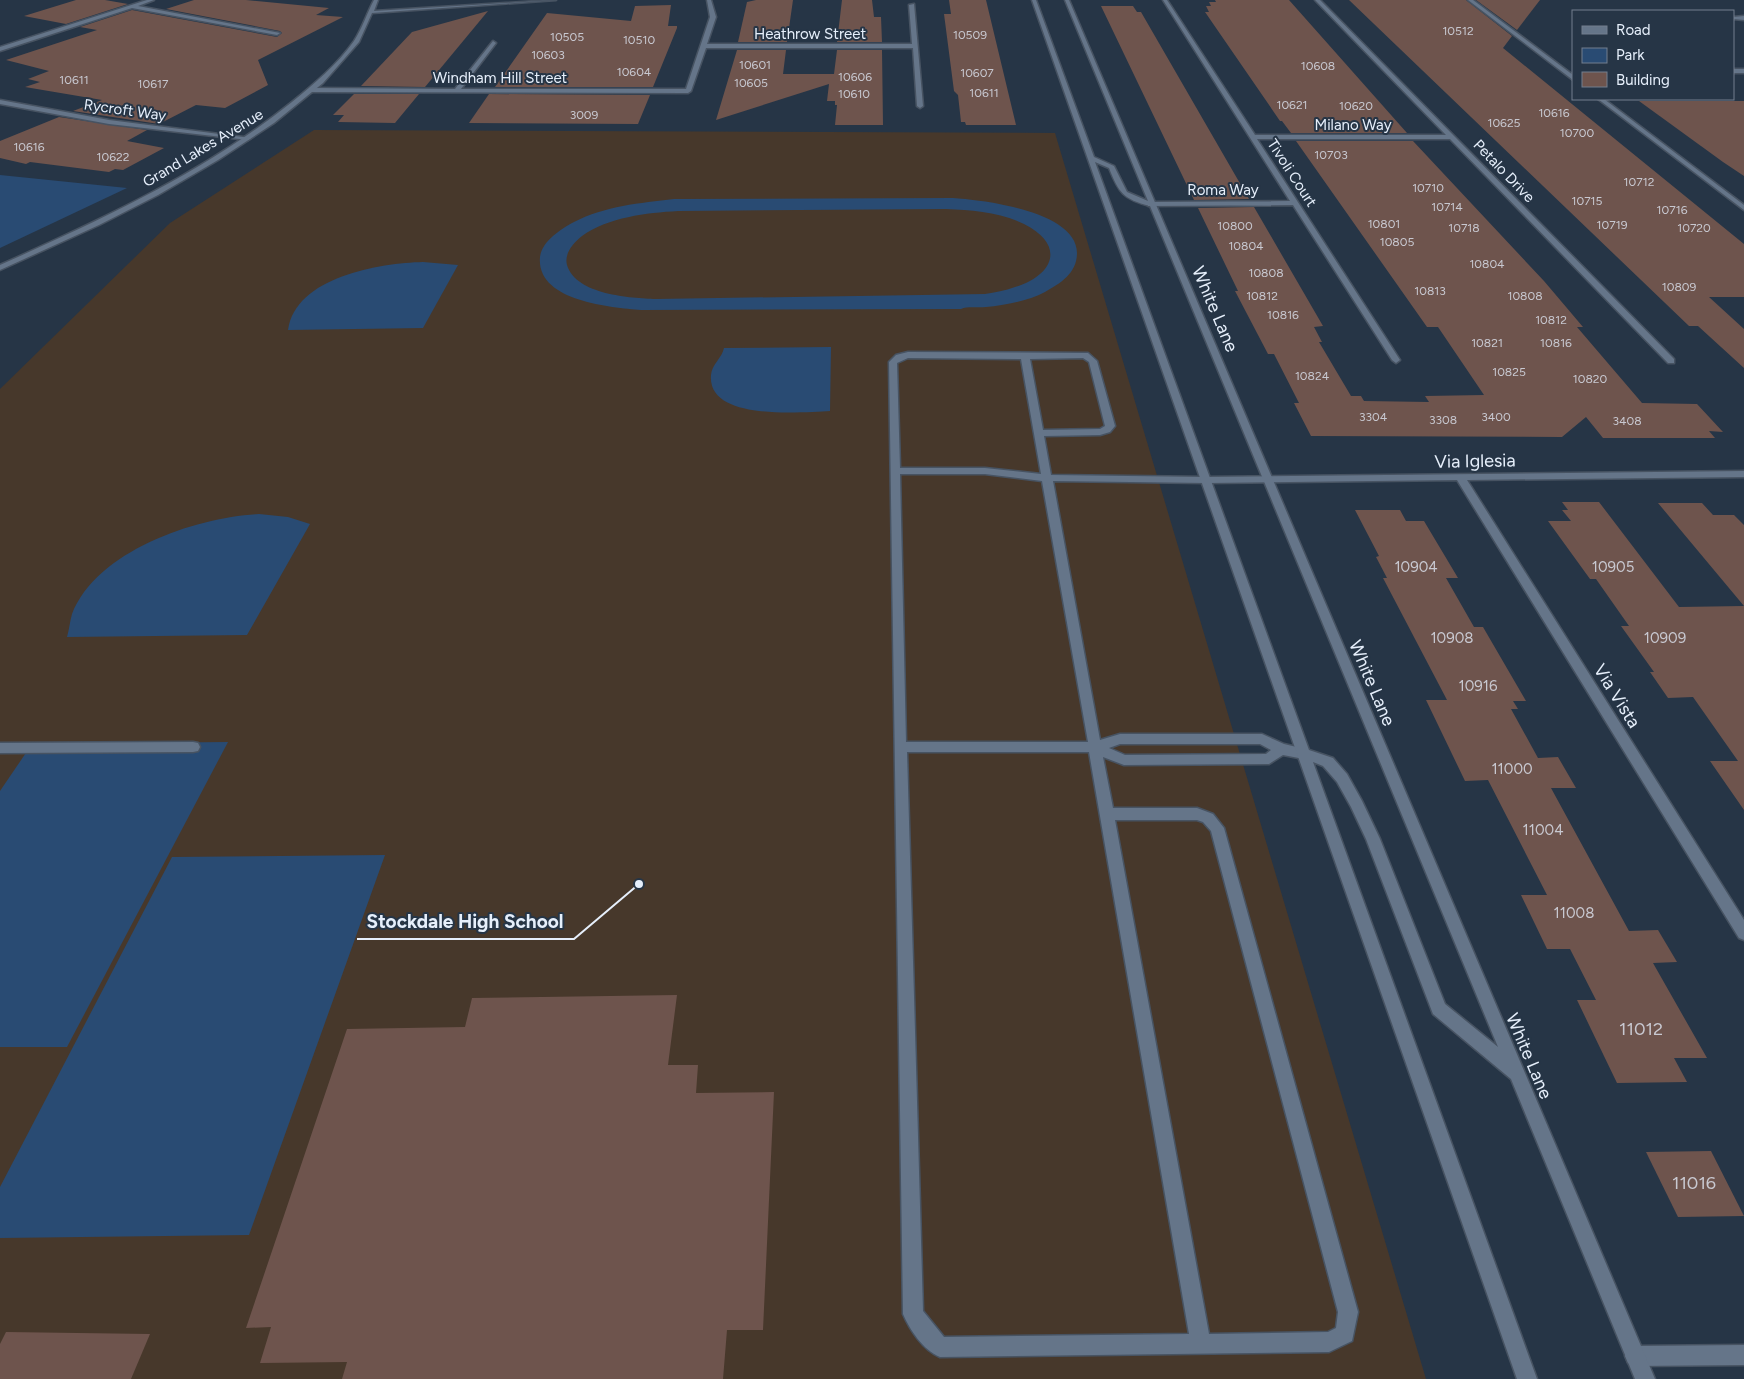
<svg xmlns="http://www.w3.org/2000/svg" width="1744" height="1379" viewBox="0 0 1744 1379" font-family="Figtree,sans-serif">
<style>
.education{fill:#47382b}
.green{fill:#294b73;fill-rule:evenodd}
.building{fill:#6e544d}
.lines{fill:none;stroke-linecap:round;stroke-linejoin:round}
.service-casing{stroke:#475362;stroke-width:3}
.minor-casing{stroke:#475362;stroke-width:3}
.tertiary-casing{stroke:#475362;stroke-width:3}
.secondary-casing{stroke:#475362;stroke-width:3}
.service{fill:#657589;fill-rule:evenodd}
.minor{fill:#657589;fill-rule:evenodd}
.tertiary{fill:#657589;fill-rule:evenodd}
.secondary{fill:#657589;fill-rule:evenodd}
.labels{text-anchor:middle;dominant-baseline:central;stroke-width:4;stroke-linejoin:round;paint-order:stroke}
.far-number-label{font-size:12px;fill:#c8c8d0}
.far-street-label{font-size:15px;fill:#e6effb;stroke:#263546}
.number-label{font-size:15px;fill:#c8c8d0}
.street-label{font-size:18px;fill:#e6effb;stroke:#263546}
.near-number-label{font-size:18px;fill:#c8c8d0}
.leader{fill:none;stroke:#e6effb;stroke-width:2}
.callout-dot{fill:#e6effb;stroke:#263546;stroke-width:2}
.callout-label{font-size:19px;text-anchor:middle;font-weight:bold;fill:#e6effb;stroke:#263546;stroke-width:4;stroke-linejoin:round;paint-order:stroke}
</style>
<rect width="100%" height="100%" fill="#263546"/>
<path class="education" d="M314 130 1055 133 1426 1379H0V389L170 223Z"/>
<g class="green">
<path d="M0 175 127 188 0 248Z"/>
<path d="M953 198C983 200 1077 211 1077 253 1077 273 1061 283 1045 292 1028 301 1005 305 986 307 978 308 967 306 961 309L641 310C610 307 536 301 540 257 542 241 561 229 574 222 605 206 640 203 674 199ZM946 209C972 210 1000 212 1024 224 1066 245 1054 275 1015 287 1005 291 995 292 985 294L656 299C631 298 576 295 567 265 564 254 573 243 582 236 609 217 646 213 678 211Z"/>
<path d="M423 262 458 265 423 328 288 330C295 277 380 263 423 262Z"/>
<path d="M831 347 830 411C803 412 707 422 711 375 712 364 722 358 724 348Z"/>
<path d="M259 514 288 517 310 524 247 635 67 637C69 630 70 621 72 614 97 550 197 517 259 514Z"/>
<path d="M228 742 67 1047H0V791L32 744Z"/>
<path d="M385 855 249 1235 0 1238V1187L172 857Z"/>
</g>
<g class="building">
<path d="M76 0H105L128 4 66 24 24 16Z"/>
<path d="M194 0H246L329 8 316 15 343 17 258 60 268 85 225 108 196 105 159 124 73 111 102 100 25 87 40 82 28 79 49 71 6 60 97 30 80 27 132 10 277 37 282 33 280 31 166 9Z"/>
<path d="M756 0H793L787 42H738L747 2Z"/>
<path d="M842 0H872L874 17H881L882 42H837Z"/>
<path d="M949 0H986L1016 125H966L965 122H961L958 95 954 91 944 14H951Z"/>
<path d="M1215 0H1289L1407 133H1291L1282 121H1280L1205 12H1209L1206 6H1211L1209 2H1216Z"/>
<path d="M1349 0H1466L1512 36 1503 48 1744 244V297H1709L1744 329V368L1698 326H1689Z"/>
<path d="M1476 0H1540L1517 30Z"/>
<path d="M671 5 668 26H677V28L653 87H495L547 13 631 21 635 6Z"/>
<path d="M1101 6H1133L1137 12H1141L1249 199 1194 200Z"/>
<path d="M488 11 425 87 361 86 412 32Z"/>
<path d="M737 50H786L783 74H834L837 50H882L883 125H835L837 105H835V101H827L829 84 716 120Z"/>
<path d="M354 94H419L395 123 338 122 344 115H333Z"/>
<path d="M489 94 650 95 638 124 469 123Z"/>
<path d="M1639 101H1744V176L1723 162Z"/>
<path d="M59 117 147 130 127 141 164 148 123 170 115 169 109 172 30 162 26 164 0 158V141Z"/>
<path d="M1296 141H1413L1544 281 1583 327H1577L1642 403 1697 404 1723 432 1709 431 1715 438H1603L1586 417 1562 437 1311 436 1294 403H1299L1274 354H1268L1235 291H1238L1198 208 1254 207 1323 326 1314 327 1322 342H1319L1351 396H1361L1364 401 1429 402 1425 396 1484 395 1438 327H1427Z"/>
<path d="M1562 502H1599L1679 607 1744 606V810L1710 761H1738L1693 697 1668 698 1650 672H1654L1621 626H1629L1596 579H1590L1548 521H1571L1562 510H1568Z"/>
<path d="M1658 503H1702L1713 515H1734L1744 525V606Z"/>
<path d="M1355 510H1400L1406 521H1424L1458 578H1446L1474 627H1483L1526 701H1513L1518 709H1511L1538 758 1558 757 1576 788H1551L1629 931 1658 930 1677 962 1653 963 1707 1058H1674L1687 1082 1617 1083 1577 1000H1596L1570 949H1547L1521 895H1547L1488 780 1465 781 1426 700H1447L1383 578H1387L1376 557 1379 556Z"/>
<path d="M677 995 668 1065H698L696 1093 774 1092 763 1330H727L723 1379H342L347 1362 260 1363 271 1327 246 1328 347 1029 465 1027 472 998Z"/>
<path d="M1711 1151 1744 1216 1678 1217 1646 1152Z"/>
<path d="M6 1332 150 1334 131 1379H0V1344Z"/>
</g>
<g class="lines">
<defs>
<g id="service">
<path d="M908 352 1088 353 1097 361 1115 426 1110 432 1100 435 1044 436 1051 475 1207 477 1212 480 1207 483 1053 481 1100 740 1120 734H1262L1284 744 1309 750 1311 754 1309 758 1304 759 1283 755 1269 764 1124 765 1103 757 1113 808H1197L1213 814 1224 828 1358 1312 1352 1341 1329 1352 940 1357C923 1350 910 1330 903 1314L889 362 896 355ZM908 358 1021 359 1041 474 985 468H900L897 363ZM1083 358 1089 362 1105 426 1100 429 1043 430 1030 359ZM900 474H985L1042 481 1088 742H906ZM1120 744H1260L1271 750 1266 754 1125 755 1109 748ZM907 752H1089L1189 1334 944 1337 923 1311ZM1115 820H1197L1203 822 1211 831 1338 1312 1336 1328 1328 1332 1209 1334Z"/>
<path d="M193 742 198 743 200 747 198 751 193 752 0 753V743Z"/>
<path d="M1744 1345V1365L1635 1366 1628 1363 1625 1356 1628 1349 1635 1346Z"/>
</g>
<g id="minor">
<path d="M147 0H154L138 6 280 33 277 35 132 8 0 51V47Z"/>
<path d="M707 0H711L716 17 707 44H912L909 5 914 4 923 106 920 108 917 106 913 48H706L691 91 688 93 312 92 309 90 312 88 455 89 493 41 496 43 461 89H686L710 17Z"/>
<path d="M1163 0H1167L1255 135H1446L1315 0H1320L1674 359V363H1668L1450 139H1257L1400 360 1396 363 1392 360 1293 205 1148 206V202H1151L1290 201Z"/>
<path d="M1468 0H1473L1573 75V80Z"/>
<path d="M1744 16V20L1733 19V17Z"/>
<rect x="1733" y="69" width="11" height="4"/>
<path d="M1598 99H1604L1744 205V210Z"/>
<path d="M0 100 109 120 251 138 248 140 109 124 0 104Z"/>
<path d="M1744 471V477L1467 480 1744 920V940L1739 938 1457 480 1207 483 1202 480 1207 477Z"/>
</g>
<path id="tertiary" d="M374 0H378L374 11 556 0 372 13 359 42 323 83 274 123 218 160 158 195 99 225 0 270V265C101 220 205 172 292 102 314 84 337 65 354 41 362 29 367 13 374 0Z"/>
<path id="secondary" d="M1032 0H1036L1094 157 1114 166 1127 192 1148 201 1065 0H1069L1655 1379H1635L1511 1079 1433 1014 1366 839 1351 807 1337 782 1323 766 1313 762 1537 1379H1517ZM1095 162 1109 168C1119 193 1123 199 1150 206L1498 1047 1445 1004 1380 839 1362 801 1347 774 1333 758 1309 750Z"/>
</defs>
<use href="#service" class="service-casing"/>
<use href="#minor" class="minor-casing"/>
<use href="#tertiary" class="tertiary-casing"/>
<use href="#secondary" class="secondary-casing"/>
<use href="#service" class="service"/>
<use href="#minor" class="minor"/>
<use href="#tertiary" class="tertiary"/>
<use href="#secondary" class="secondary"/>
</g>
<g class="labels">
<g class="far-number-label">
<text x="1458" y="31">10512</text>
<text x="970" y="35">10509</text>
<text x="567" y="37">10505</text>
<text x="639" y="40">10510</text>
<text x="548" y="55">10603</text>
<text x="755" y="65">10601</text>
<text x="1318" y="66">10608</text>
<text x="634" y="72">10604</text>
<text x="977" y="73">10607</text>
<text x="855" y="77">10606</text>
<text x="74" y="80">10611</text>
<text x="751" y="83">10605</text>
<text x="153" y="84">10617</text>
<text x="984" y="93">10611</text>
<text x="854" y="94">10610</text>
<text x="1292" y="105">10621</text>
<text x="1356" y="106">10620</text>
<text x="1554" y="113">10616</text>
<text x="584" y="115">3009</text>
<text x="1504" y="123">10625</text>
<text x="1577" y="133">10700</text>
<text x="29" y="147">10616</text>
<text x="1331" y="155">10703</text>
<text x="113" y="157">10622</text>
<text x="1639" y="182">10712</text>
<text x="1428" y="188">10710</text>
<text x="1587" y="201">10715</text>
<text x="1447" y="207">10714</text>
<text x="1672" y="210">10716</text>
<text x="1384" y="224">10801</text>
<text x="1612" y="225">10719</text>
<text x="1235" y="226">10800</text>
<text x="1464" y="228">10718</text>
<text x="1694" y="228">10720</text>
<text x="1397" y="242">10805</text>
<text x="1246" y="246">10804</text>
<text x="1487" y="264">10804</text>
<text x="1266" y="273">10808</text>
<text x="1679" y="287">10809</text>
<text x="1430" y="291">10813</text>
<text x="1262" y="296">10812</text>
<text x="1525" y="296">10808</text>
<text x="1283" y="315">10816</text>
<text x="1551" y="320">10812</text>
<text x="1487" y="343">10821</text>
<text x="1556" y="343">10816</text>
<text x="1509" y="372">10825</text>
<text x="1312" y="376">10824</text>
<text x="1590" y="379">10820</text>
<text x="1373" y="417">3304</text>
<text x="1496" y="417">3400</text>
<text x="1443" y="420">3308</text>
<text x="1627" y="421">3408</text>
</g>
<g class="far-street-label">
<text x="810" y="34">Heathrow Street</text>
<text x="500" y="78">Windham Hill Street</text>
<text transform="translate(125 110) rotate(8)">Rycroft Way</text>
<text x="1353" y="125">Milano Way</text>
<text transform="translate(203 148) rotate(-31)">Grand Lakes Avenue</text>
<text transform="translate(1504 171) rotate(46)">Petalo Drive</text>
<text transform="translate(1292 173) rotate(57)">Tivoli Court</text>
<text x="1223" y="190">Roma Way</text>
</g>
<g class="number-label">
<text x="1416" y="567">10904</text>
<text x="1613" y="567">10905</text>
<text x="1452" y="638">10908</text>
<text x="1665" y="638">10909</text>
<text x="1478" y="686">10916</text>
<text x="1512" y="769">11000</text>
<text x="1543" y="830">11004</text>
<text x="1574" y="913">11008</text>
</g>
<g class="street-label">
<text transform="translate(1215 309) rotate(67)">White Lane</text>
<text transform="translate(1475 461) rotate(-1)">Via Iglesia</text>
<text transform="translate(1372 683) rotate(67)">White Lane</text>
<text transform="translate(1617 696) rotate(58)">Via Vista</text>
<text transform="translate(1529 1056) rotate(67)">White Lane</text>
</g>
<g class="near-number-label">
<text x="1641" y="1029">11012</text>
<text x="1694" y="1183">11016</text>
</g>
</g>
<path class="leader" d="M639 884L574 939H357"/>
<circle class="callout-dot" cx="639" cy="884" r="5"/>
<g class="callout-label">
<text x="465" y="928">Stockdale High School</text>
</g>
<rect x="1572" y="10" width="162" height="90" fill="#263546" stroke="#737f8e"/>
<rect x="1582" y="26" width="25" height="8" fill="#657589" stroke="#737f8e"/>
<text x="1616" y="35" font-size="15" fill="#e6effb">Road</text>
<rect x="1582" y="48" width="25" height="15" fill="#294b73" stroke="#737f8e"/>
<text x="1616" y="60" font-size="15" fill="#e6effb">Park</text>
<rect x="1582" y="72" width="25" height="15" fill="#6e544d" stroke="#737f8e"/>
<text x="1616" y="85" font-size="15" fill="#e6effb">Building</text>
</svg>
